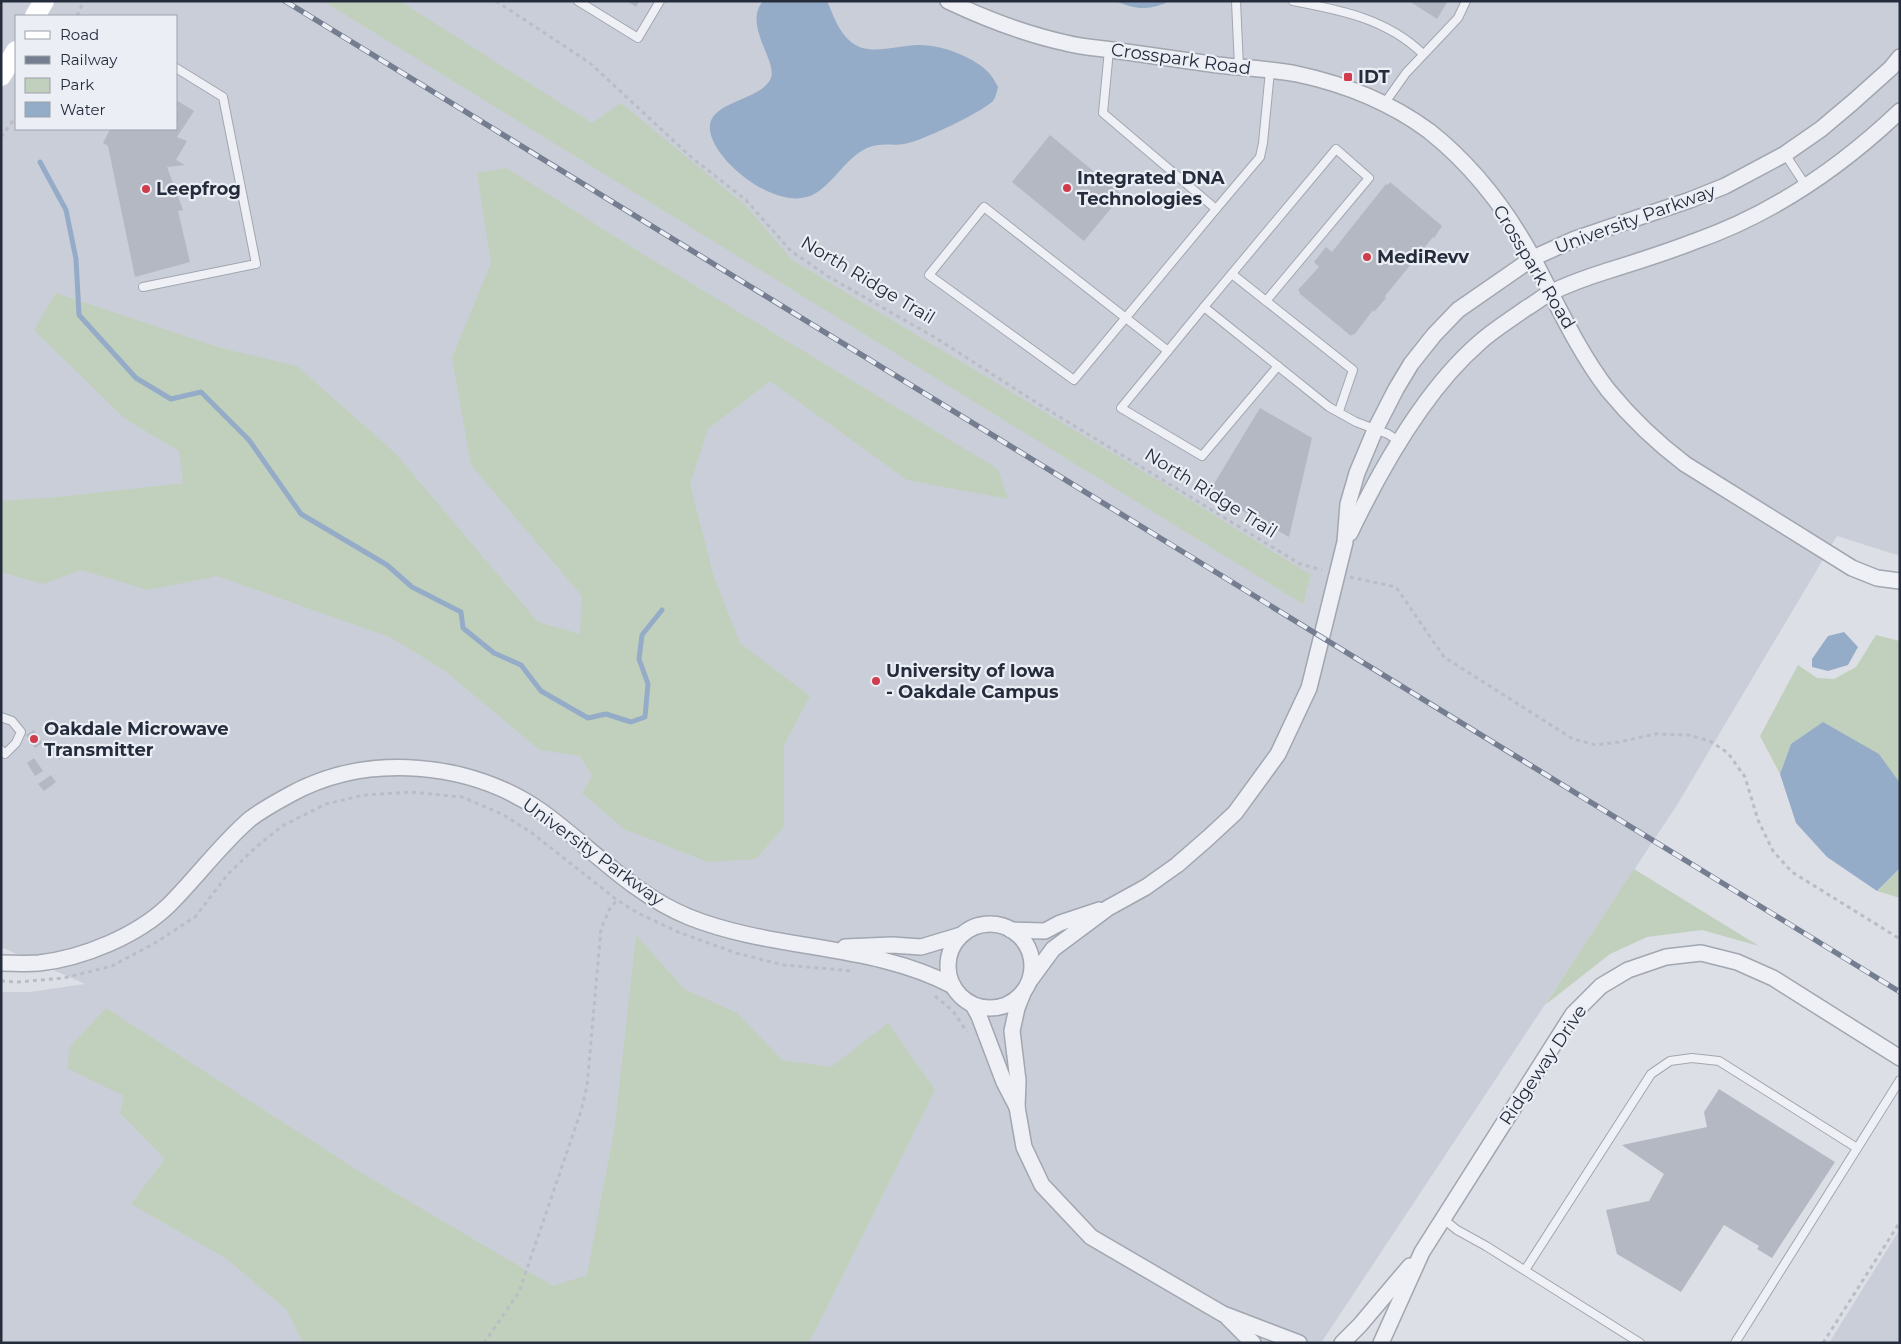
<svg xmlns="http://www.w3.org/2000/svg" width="1901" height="1344" viewBox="0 0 1901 1344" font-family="Montserrat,sans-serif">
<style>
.built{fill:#caced8;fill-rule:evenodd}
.green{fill:#c1d0bc}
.water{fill:#95acc8}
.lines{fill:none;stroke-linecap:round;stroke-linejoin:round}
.stream{stroke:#95acc8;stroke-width:5}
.building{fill:#b3b8c3}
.service-casing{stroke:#a1a6b0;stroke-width:10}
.minor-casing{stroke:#a1a6b0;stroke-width:18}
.path{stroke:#babdc5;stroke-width:3;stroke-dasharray:4 4;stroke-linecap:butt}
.service{stroke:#eef0f5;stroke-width:8}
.minor{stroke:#eef0f5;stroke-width:15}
.secondary{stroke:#fff;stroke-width:20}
.rail-casing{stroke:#757e90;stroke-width:5.5}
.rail{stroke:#ebeef4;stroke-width:4;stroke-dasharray:11;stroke-linecap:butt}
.poi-dot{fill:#d03c4c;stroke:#ebeef4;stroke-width:2}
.labels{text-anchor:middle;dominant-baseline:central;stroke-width:4.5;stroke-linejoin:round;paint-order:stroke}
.street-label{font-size:18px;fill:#252d3d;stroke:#ebeef4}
.poi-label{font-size:18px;font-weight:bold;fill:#252d3d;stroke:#ebeef4;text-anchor:start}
</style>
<rect width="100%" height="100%" fill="#dcdfe6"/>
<g class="built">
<path d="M1 1H1900V556L1837 536 1677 805 1321 1343H1V992H30L85 984 1 947ZM16 16H176V129H16Z"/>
<path d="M1900 1229V1343H1829Z"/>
</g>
<g class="green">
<path d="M323 1H400L592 123 621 103 746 206 792 260 1154 478 1311 575 1303 604Z"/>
<path d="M507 168 633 248 998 469 1008 499 907 480 770 381 708 429 690 484 713 574 740 643 810 696 784 745V826L756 859 708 862 624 829 582 793 592 776 580 756 540 750 445 671 392 638 217 576 148 590 81 570 43 584 1 572V501L57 497 183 483 179 451 124 418 34 330 56 293 221 348 297 366 395 453 538 622 580 634 582 596 471 465 452 358 491 263 477 173Z"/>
<path d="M1876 635 1900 641V783L1879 754 1791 744 1780 774 1760 736 1798 665 1817 678 1834 679 1856 667Z"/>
<path d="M1900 868V898L1877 891Z"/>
<path d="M1634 869 1759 946 1702 930 1647 937 1610 954 1545 1005Z"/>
<path d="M636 935 684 989 737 1013 782 1060 831 1067 888 1023 935 1090 809 1343H303L287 1310 227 1259 131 1204 165 1159 120 1113 124 1096 67 1068 70 1047 106 1008 368 1177 553 1286 587 1275 615 1125Z"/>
</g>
<g class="water">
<path d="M763 1H827C833 14 838 31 850 41 868 58 899 44 921 45 940 46 955 51 972 60 984 67 992 74 998 87 997 91 996 97 993 101 982 112 920 142 904 144 892 146 880 142 867 148 846 158 835 181 816 193 783 214 723 169 712 138 698 101 756 104 770 80 780 63 742 26 763 1Z"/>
<path d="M1115 1H1167L1166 3C1144 11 1136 9 1115 1Z"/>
<path d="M1844 632 1858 647 1848 665 1828 671 1812 667V659L1828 636Z"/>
<path d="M1823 722 1879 754 1900 783V868L1877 891 1827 857 1796 823 1780 774 1791 744Z"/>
</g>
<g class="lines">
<path class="stream" d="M40 162 66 210 76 259 79 315 136 378 171 399 201 392 249 440 301 514 387 565 412 587 461 612 463 628 494 653 521 665 541 691 588 718 606 714 631 722 645 717 648 684 639 659 642 635 662 610"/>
</g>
<g class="building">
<path d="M627 1H639L636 7Z"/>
<path d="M1409 1H1448L1437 19Z"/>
<path d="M176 100 194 111 177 137 187 141 176 160 185 165 167 167 183 210 178 211 190 262 135 277 108 146 103 143 110 129H176Z"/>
<path d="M1050 135 1122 195 1084 241 1012 182Z"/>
<path d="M1390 182 1442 226 1434 238 1433 237 1385 296 1386 298 1374 312 1373 310 1354 335 1352 334 1351 336 1299 293 1300 292 1298 290 1319 267 1314 262 1326 247 1332 252 1386 184 1388 185Z"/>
<path d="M1260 408 1312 438 1289 537 1209 492Z"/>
<path d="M34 730 42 743 35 748 26 735Z"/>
<path d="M57 742 65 754 59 760 50 747Z"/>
<path d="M34 758 43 771 35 776 27 763Z"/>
<path d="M51 775 56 782 44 791 38 784Z"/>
<path d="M1719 1089 1835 1162 1772 1258 1757 1249 1759 1246 1724 1225 1681 1292 1617 1254 1606 1210 1649 1201 1664 1174 1622 1145 1707 1127 1704 1112Z"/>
</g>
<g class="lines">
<defs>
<g id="service">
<path d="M578 1 638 38 660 1"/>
<path d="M1236 1 1239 67"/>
<path d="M1293 1C1341 10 1387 19 1423 54"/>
<path d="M1109 50 1103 113 1216 209 1074 380 929 275 984 207C1045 255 1106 303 1168 351"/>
<path d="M1384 104 1406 73 1458 18 1466 1"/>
<path d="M1785 154 1806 186"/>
<path d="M1216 209 1260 157 1263 143 1270 71"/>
<path d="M1232 274 1266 301"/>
<path d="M143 287 256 264 223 97 176 68"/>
<path d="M1204 307 1121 408 1202 456 1278 366"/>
<path d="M1339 411 1353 370 1266 301 1369 178 1336 149 1204 307 1329 407 1356 422 1388 434 1400 442"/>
<path d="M1 717 12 721 21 732 16 743 5 754 1 750"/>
<path d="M1442 1218 1457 1230 1486 1246 1640 1343"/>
<path d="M1525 1270 1651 1074 1670 1061 1692 1058 1719 1061 1857 1148"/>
<path d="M1735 1343 1900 1080"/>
</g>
<g id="minor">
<path d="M948 1C986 19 1025 34 1066 43 1081 47 1097 48 1112 50 1148 55 1183 60 1218 65 1244 68 1271 69 1297 74 1344 84 1391 103 1429 131 1472 165 1508 212 1534 260 1557 304 1578 351 1608 390 1631 418 1656 442 1685 464L1852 568 1877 578 1900 581"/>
<path d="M1350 533C1381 468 1425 390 1479 343 1493 330 1510 320 1525 309 1534 304 1542 297 1550 293 1568 284 1588 277 1607 271 1636 262 1665 253 1693 242 1771 215 1840 168 1900 111"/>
<circle cx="990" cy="966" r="42"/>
<path d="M1011 930 1045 931 1060 923 1099 910"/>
<path d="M845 947 892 945 921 947 961 935"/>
<path d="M1 963C14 963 27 964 39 963 83 958 137 936 169 905 197 877 220 845 250 819 262 810 278 801 291 794 368 752 471 762 541 811 591 847 632 894 689 917 773 951 873 943 953 986"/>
<path d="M1031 979 1053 949 1108 908 1146 887 1177 865 1208 838 1235 813 1278 754 1309 688 1345 542 1348 504 1357 473 1375 430 1396 389 1411 364 1434 335 1458 310 1533 258 1575 239 1690 200 1725 186 1785 154 1821 129 1853 102 1891 68 1900 57"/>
<path d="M1023 993 1017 1008 1012 1031 1018 1081 1017 1107 1024 1147 1042 1185 1091 1237 1223 1314 1299 1343"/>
<path d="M973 1005 979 1016 1004 1082 1017 1107"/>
<path d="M1228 1318 1253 1343"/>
<path d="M1342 1343 1360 1325 1410 1266"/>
<path d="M1381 1343 1422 1252 1573 1014 1601 986 1628 970 1666 957 1701 953 1737 962 1773 978 1900 1058"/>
</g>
</defs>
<use href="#service" class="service-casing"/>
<use href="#minor" class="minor-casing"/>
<g class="path">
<path d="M496 1 590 63 691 157 746 200 791 251 829 277 936 338 1037 403 1300 564 1322 570"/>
<path d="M77 16 84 1"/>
<path d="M1 137 16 117"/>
<path d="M1350 577 1396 587 1444 657 1573 739 1596 745 1619 742 1655 734 1689 735 1710 741 1728 753 1745 777 1758 820 1773 851 1792 872 1900 939"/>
<path d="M1 981 18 982 64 978 112 966 155 943 195 917 228 874 255 848 282 826 326 804 364 795 410 792 462 797 502 814 532 833 617 900 638 913 678 932 736 953 784 965 853 971"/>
<path d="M935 996 953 1011 967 1032"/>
<path d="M484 1343 519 1292 581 1111 587 1086 601 929 609 910 617 900"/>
<path d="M1823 1343 1900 1222"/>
</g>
<use href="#service" class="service"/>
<use href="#minor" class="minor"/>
<g class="secondary">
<path d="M35 16 44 1"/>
<path d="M1 76 16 51"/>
</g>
<defs>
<path id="rail" d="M285 1 1900 992"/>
</defs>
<use href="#rail" class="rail-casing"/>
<use href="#rail" class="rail"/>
</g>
<g class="poi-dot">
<rect x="1343" y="72" width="10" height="10" rx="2.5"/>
<circle cx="1067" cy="188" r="5"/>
<circle cx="146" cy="189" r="5"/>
<circle cx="1367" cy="257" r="5"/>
<circle cx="876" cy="681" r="5"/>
<circle cx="34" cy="739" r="5"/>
</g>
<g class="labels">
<g class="street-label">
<text transform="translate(1181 59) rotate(8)">Crosspark Road</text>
<text transform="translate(1635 219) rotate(-20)">University Parkway</text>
<text transform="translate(1534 267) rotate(59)">Crosspark Road</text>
<text transform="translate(868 280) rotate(31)">North Ridge Trail</text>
<text transform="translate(1211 493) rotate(32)">North Ridge Trail</text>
<text transform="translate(593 852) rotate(36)">University Parkway</text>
<text transform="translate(1543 1065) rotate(-56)">Ridgeway Drive</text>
</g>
<g class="poi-label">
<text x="1358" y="77">IDT</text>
<text x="1077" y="178">Integrated DNA<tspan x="1077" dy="21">Technologies</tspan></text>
<text x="156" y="189">Leepfrog</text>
<text x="1377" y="257">MediRevv</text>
<text x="886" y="671">University of Iowa<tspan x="886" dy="21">- Oakdale Campus</tspan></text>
<text x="44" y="729">Oakdale Microwave<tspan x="44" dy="21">Transmitter</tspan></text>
</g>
</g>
<rect width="1901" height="1344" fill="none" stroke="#252d3d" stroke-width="5"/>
<rect x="15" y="15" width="162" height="115" fill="#ebeef4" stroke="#9ca1ab"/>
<rect x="25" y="31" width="25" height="8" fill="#ffffff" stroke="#9ca1ab"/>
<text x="60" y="40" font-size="15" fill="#252d3d">Road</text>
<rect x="25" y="56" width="25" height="8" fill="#757e90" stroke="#9ca1ab"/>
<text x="60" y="65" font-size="15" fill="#252d3d">Railway</text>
<rect x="25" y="78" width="25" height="15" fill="#c1d0bc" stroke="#9ca1ab"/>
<text x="60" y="90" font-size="15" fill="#252d3d">Park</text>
<rect x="25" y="102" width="25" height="15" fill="#95acc8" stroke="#9ca1ab"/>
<text x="60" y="115" font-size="15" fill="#252d3d">Water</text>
</svg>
